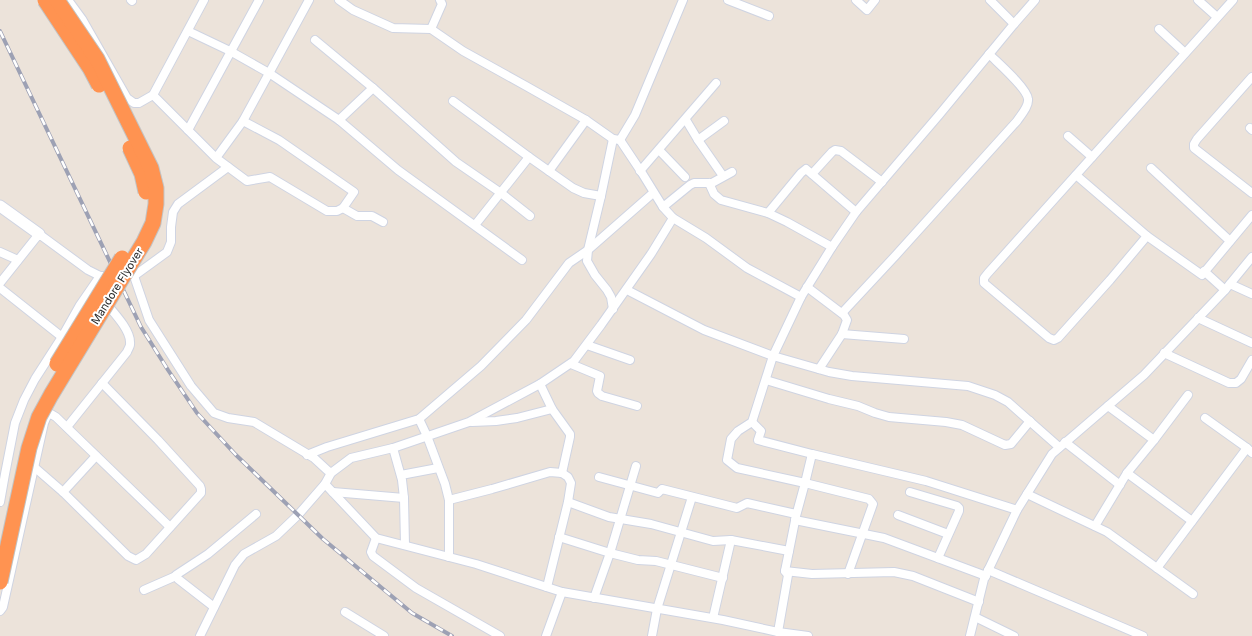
<svg xmlns="http://www.w3.org/2000/svg" width="1252" height="636" viewBox="0 0 1252 636" font-family="Inter,sans-serif">
<style>
.lines{fill:none;stroke-linecap:round;stroke-linejoin:round}
.street-casing{stroke:#cfd4e2;stroke-width:10}
.secondary-casing{stroke:#cfd4e2;stroke-width:13}
.street{stroke:#fff;stroke-width:8}
.secondary{stroke:#fff;stroke-width:11}
.rail-casing{stroke:#9da1b4;stroke-width:4}
.rail{stroke:#fff;stroke-width:2.5;stroke-dasharray:8;stroke-linecap:butt}
.highway-bridge-casing{stroke:#c3c3c3;stroke-width:17;stroke-linecap:butt}
.highway-bridge{stroke:#ff9351;stroke-width:15}
.labels{text-anchor:middle;dominant-baseline:central;stroke-width:4;stroke-linejoin:round;paint-order:stroke}
.street-label{font-size:11px;fill:#292929;stroke:#fff}
</style>
<rect width="100%" height="100%" fill="#ece3da"/>
<g class="lines">
<defs>
<g id="street">
<path d="M68 0 82 19 127 98 134 103H139L153 95 204 0"/>
<path d="M131 0 132 1"/>
<path d="M339 0 353 10 393 28 431 29 463 51 526 86 586 120 613 139 620 140 635 115 683 0"/>
<path d="M728 0 769 16"/>
<path d="M856 0 867 10 875 0"/>
<path d="M990 0 1014 24 939 115 856 212 832 247 801 297 773 356 829 372 852 376 968 386 995 395 1008 402 1059 447"/>
<path d="M1198 0 1217 17"/>
<path d="M1014 24 1035 0"/>
<path d="M431 29 442 4 440 0"/>
<path d="M1159 29 1185 53"/>
<path d="M188 31 230 51 269 73 339 120 398 170 522 260"/>
<path d="M315 40 373 88"/>
<path d="M1252 77 1197 139 1194 144V148L1252 193"/>
<path d="M153 95 216 158 247 181 270 177 327 211H337L343 208 354 192 279 140 243 121 216 158"/>
<path d="M453 101 529 157"/>
<path d="M339 120 373 88 456 162 501 193 530 216"/>
<path d="M686 120 698 140 723 176"/>
<path d="M243 121 309 0"/>
<path d="M1250 128 1252 130"/>
<path d="M188 130 259 0"/>
<path d="M1068 136 1092 157"/>
<path d="M613 139 601 196 588 250 587 261 595 275 607 290 611 297 613 309"/>
<path d="M698 140 724 121"/>
<path d="M659 150 685 177"/>
<path d="M1151 168 1230 241"/>
<path d="M549 171 586 120"/>
<path d="M640 171 716 83"/>
<path d="M812 174 832 152 835 150 841 151 882 182"/>
<path d="M1076 175 1147 236 1202 275 1252 215"/>
<path d="M709 183 714 194 721 200 768 213 787 222 832 247"/>
<path d="M663 207 690 185 694 183H712L732 172"/>
<path d="M343 208 357 216H372L383 222"/>
<path d="M768 213 801 173 806 169 856 212"/>
<path d="M673 218 706 238 747 268 801 297"/>
<path d="M475 225 529 157 573 188 584 193 601 196"/>
<path d="M1147 236 1110 280 1058 338 1054 340 1049 338 984 283V278L988 273 1233 0"/>
<path d="M0 252 18 260"/>
<path d="M1204 271 1225 290"/>
<path d="M134 276 167 252 171 242V227L173 212 178 204 228 167"/>
<path d="M0 283 39 234 88 270 100 276H134L149 320 191 386 214 413 228 418 254 422 314 458 327 470 331 473"/>
<path d="M1230 284 1252 294"/>
<path d="M807 287 844 315 847 320 842 334 819 369"/>
<path d="M0 288 62 337"/>
<path d="M627 290 704 330 773 356 752 422 738 431 731 439 727 460 737 468 805 483 796 516 785 571 788 575 778 632"/>
<path d="M842 313 896 255 1017 121C1021 115 1029 106 1028 99 1027 88 998 63 989 54"/>
<path d="M1198 318 1252 343"/>
<path d="M842 334 904 339"/>
<path d="M587 345 630 360"/>
<path d="M1164 353 1229 383H1236L1241 379 1252 360"/>
<path d="M571 364 600 376 597 391 598 393 602 396 637 406"/>
<path d="M766 380 829 399 858 406 875 413 889 417 946 422 962 425 1005 445 1011 444 1030 421"/>
<path d="M540 384 552 409 570 434V437L562 473"/>
<path d="M1108 406 1154 440 1127 473 1192 521"/>
<path d="M1205 418 1247 448"/>
<path d="M419 419 427 436 445 484 449 500V557"/>
<path d="M472 422 496 421 517 418 552 409"/>
<path d="M752 422 761 431 758 440 812 454"/>
<path d="M67 427 127 352C128 349 131 346 130 342 130 329 113 312 105 302"/>
<path d="M1154 440 1188 395"/>
<path d="M1065 442 1120 485"/>
<path d="M393 448 402 480 404 498 405 545"/>
<path d="M307 455 327 447 419 419 481 366 526 320 569 263 588 250 653 193"/>
<path d="M33 466 63 492 128 556 136 560 146 554 201 493V489L200 486 158 440 102 383"/>
<path d="M401 475 438 468"/>
<path d="M599 477 658 493 662 489 737 508 747 503 796 514"/>
<path d="M325 484 376 538 476 564 562 592 723 620 778 632 808 636"/>
<path d="M63 492 96 456"/>
<path d="M333 492 404 498"/>
<path d="M910 492 957 506 959 508V511L938 558"/>
<path d="M1027 494 1107 532 1193 594"/>
<path d="M449 500 492 489 550 472 562 473 568 477 571 483 568 502 547 587"/>
<path d="M0 502 5 474 15 423 24 400 35 379 62 337 80 305 100 276"/>
<path d="M568 502 609 517 651 524 713 541 731 540 789 551"/>
<path d="M898 515 948 534"/>
<path d="M795 520 884 538 986 576"/>
<path d="M1095 526 1127 473"/>
<path d="M559 537 610 553 638 560 656 561 723 578"/>
<path d="M376 538 371 552 373 556 416 588 500 636"/>
<path d="M1157 568 1247 448 1252 453"/>
<path d="M988 570 1143 636"/>
<path d="M785 571 812 574 894 572 913 576 979 602"/>
<path d="M848 574 873 504 869 499 805 483 812 454 926 481 1017 510"/>
<path d="M144 590 176 576"/>
<path d="M594 598 610 553 636 466"/>
<path d="M214 607 178 579 176 575 208 554 256 514"/>
<path d="M0 611 3 607 44 423 47 416 51 414 56 417 170 527"/>
<path d="M345 612 384 636"/>
<path d="M975 617 1014 636"/>
<path d="M713 618 731 540"/>
<path d="M200 636 235 565 244 554 276 536 298 515 325 484 331 473 351 458 393 448 469 422 540 384 574 361 601 325 651 254 673 218 663 207 642 173 620 140"/>
<path d="M546 636 562 592"/>
<path d="M652 636 657 609 692 497"/>
<path d="M970 636 984 579 1017 510 1052 454 1144 375 1225 290 1252 257"/>
</g>
<path id="secondary" d="M0 206 39 234"/>
</defs>
<use href="#street" class="street-casing"/>
<use href="#secondary" class="secondary-casing"/>
<use href="#street" class="street"/>
<use href="#secondary" class="secondary"/>
<defs>
<path id="rail" d="M0 31 141 327 168 370 197 413 236 455 323 539 412 613 452 636"/>
</defs>
<use href="#rail" class="rail-casing"/>
<use href="#rail" class="rail"/>
<defs>
<g id="highway-bridge">
<path d="M45 0 90 68 99 85"/>
<path d="M130 148 142 174 146 192"/>
<path d="M57 364 122 258"/>
<path d="M0 582 29 448 39 417 51 395 144 242 153 223 156 204V188L151 168 97 59 57 0"/>
</g>
</defs>
<use href="#highway-bridge" class="highway-bridge-casing"/>
<use href="#highway-bridge" class="highway-bridge"/>
</g>
<g class="labels">
<g class="street-label">
<text transform="translate(117 286) rotate(-58)">Mandore Flyover</text>
</g>
</g>
</svg>
